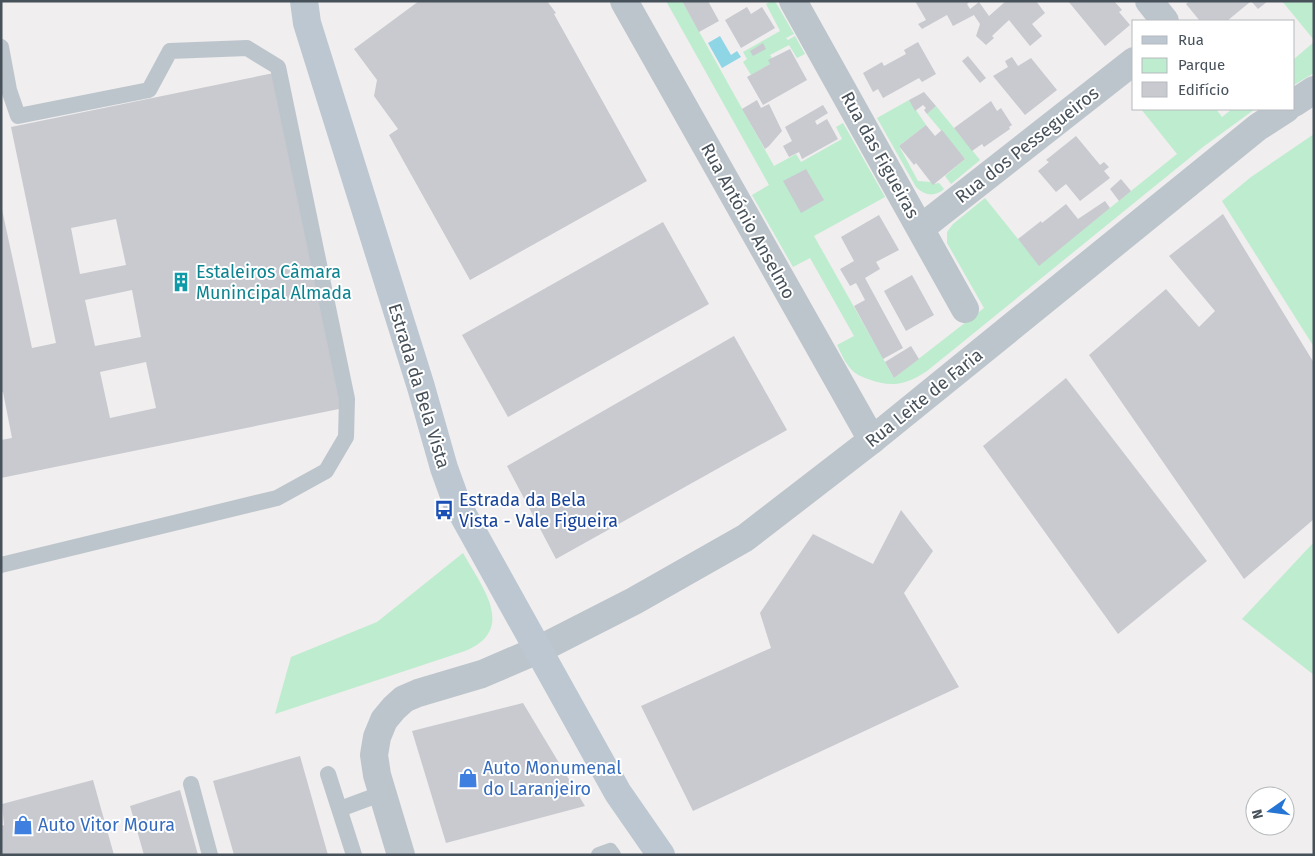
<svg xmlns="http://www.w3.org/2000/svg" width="1315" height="856" viewBox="0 0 1315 856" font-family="'Fira Sans',sans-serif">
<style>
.green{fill:#beeccf}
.water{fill:#8ed6e6}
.building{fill:#c8cad0;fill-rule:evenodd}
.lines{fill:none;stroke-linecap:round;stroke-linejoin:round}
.lane{stroke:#bdc5cc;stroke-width:16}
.street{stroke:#bdc5cc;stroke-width:28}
.secondary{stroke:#bcc7d1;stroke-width:28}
.labels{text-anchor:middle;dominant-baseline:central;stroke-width:4;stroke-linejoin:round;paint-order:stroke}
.street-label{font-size:18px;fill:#47515a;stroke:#fff}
.culture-label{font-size:18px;fill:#0d838f;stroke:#fff;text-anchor:start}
.transit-label{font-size:18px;fill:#164399;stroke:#fff;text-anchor:start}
.shop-label{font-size:18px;fill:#366cbe;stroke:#fff;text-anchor:start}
</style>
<rect width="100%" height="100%" fill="#f0eeee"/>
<g class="green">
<path d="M666 1H682L774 166 796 154 801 162 842 139 836 127 843 123 885 197 814 236 894 378 984 308 947 243V232L953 224 985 198 1039 265 1177 154 1141 109H1216L1222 117 1232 109H1255L1203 147 927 371C906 385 891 388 868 379 862 377 855 374 851 369 845 363 841 353 837 345L854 336 810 258 793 267 752 195 769 185Z"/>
<path d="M771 1H775L794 34 786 38 788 40 795 36 805 54 797 58 789 45 770 55 772 58 770 64 751 75 743 62 747 59 743 52 780 31 766 4Z"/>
<path d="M1282 1H1314V40Z"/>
<path d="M1314 42V73L1294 85V59Z"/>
<path d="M909 100 926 125 899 146 918 181 931 182 933 184 939 183 944 189C935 197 925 196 916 187L877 118Z"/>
<path d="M936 106 980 160 951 184 945 176 965 159 927 114Z"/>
<path d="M1314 134V347L1222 201 1251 177Z"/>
<path d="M1314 542V675L1242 619Z"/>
<path d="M463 553C481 586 518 629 465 651L275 714 291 657 377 622Z"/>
</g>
<path class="water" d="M720 36 731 55 737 51 741 57 722 68 708 43Z"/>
<g class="building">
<path d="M419 1H547L556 13 554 14 647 181 470 280 389 135 398 129 374 96 377 80 354 49Z"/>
<path d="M682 1H708L719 21 699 32Z"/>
<path d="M915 1H970L967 4 970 9 979 2 989 16 1006 1H1036L1045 13 1032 24 1042 36 1030 46 1009 20 992 36 994 38 986 45 976 36 980 24 974 15 953 26 947 15 922 29 918 24 926 20Z"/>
<path d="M1068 1H1114L1122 10 1119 12 1130 25 1105 46Z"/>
<path d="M1189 1H1249L1250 2 1227 21H1200L1186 4Z"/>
<path d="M1251 1H1268L1258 9Z"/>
<path d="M747 7 751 14 762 7 775 28 741 48 725 20Z"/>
<path d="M918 42 936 74 922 82 919 78 883 98 878 89 873 92 863 73 882 62 884 66 906 54 904 50Z"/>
<path d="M763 43 766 49 753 56 750 51Z"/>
<path d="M790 49 807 80 763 105 747 77 770 64 768 60Z"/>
<path d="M968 56 986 78 980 83 962 61Z"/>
<path d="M1012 57 1018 66 1031 58 1057 90 1025 115 993 76 1008 67 1005 61Z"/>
<path d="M274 73 344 408 1 478V440L12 438 3 392H1V205L32 348 56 343 11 127ZM116 219 126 265 80 274 71 228ZM132 290 141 337 95 346 85 300ZM146 362 156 408 110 418 100 372Z"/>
<path d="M924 92 936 106 927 114 924 110 926 108 923 105 915 111 909 100Z"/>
<path d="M757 100 761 108 769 104 782 131 769 146 765 149 742 109Z"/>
<path d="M991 101 997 111 1001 108 1012 125 1009 127 1010 129 984 147 982 144 972 151 954 128Z"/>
<path d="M823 105 828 113 815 121 817 125 827 119 838 139 802 159 799 152 789 157 783 146 792 141 785 127Z"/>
<path d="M926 125 935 136 942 130 965 159 933 185 916 163 914 165 899 146Z"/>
<path d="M1076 136 1100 165 1104 162 1109 167 1104 171 1110 178 1080 201 1066 184 1056 192 1038 171 1049 162 1046 160Z"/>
<path d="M806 169 824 200 801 213 783 181Z"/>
<path d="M1121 179 1131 191 1119 201 1110 189Z"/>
<path d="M1105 201 1110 208 1039 266 1018 239 1041 221 1042 223 1066 204 1078 219Z"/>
<path d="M1223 214 1314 363V519L1244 579 1089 355 1166 289 1199 327 1215 311 1169 256Z"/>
<path d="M879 215 899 250 876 262 880 269 865 278 903 348 883 359 854 306 865 300 856 283 850 286 840 269 854 261 841 237Z"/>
<path d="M663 222 709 304 508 417 462 335Z"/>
<path d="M912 275 934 315 906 331 884 291Z"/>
<path d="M734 336 787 430 556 559 507 466Z"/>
<path d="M911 346 919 359 894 378 885 362Z"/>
<path d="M1066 378 1207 561 1118 634 983 446Z"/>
<path d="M901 510 933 551 904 593 959 687 693 811 641 706 771 648 760 613 813 534 873 564Z"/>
<path d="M523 703 585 806 446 843 412 731Z"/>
<path d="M300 756 328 855H234L213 781Z"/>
<path d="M93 780 114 855H1V826L4 825 2 804Z"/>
<path d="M180 790 198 855H144L130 806Z"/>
</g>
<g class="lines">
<g class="lane">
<path d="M1 47 9 90 18 116 149 90 170 51 247 48 278 67 347 399 346 437 326 471 277 498 1 565"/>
<path d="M328 774 354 855"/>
<path d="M191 784 210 855"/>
<path d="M340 809 383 793"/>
<path d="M599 855 610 851 613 855"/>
</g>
<g class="street">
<path d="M624 1 872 440"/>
<path d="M793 1 965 309"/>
<path d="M1149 1 1165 21"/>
<path d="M1294 103 1314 90"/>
<path d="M921 228 1134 61"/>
<path d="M401 855 377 775 374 755 377 737 384 720 394 708 404 699 418 693 482 674 538 650 634 601 745 538 872 440 1258 127 1286 109"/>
</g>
<path class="secondary" d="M304 1 307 23 421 387 444 468 457 504 618 793 661 855"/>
</g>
<defs>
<symbol id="building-bare" viewBox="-9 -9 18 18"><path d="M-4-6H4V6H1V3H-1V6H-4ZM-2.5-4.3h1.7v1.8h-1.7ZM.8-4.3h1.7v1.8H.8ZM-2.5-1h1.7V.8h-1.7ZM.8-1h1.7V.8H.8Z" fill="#0f9aa8" stroke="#fff" stroke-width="2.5" paint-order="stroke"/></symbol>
<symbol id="bus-bare" viewBox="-9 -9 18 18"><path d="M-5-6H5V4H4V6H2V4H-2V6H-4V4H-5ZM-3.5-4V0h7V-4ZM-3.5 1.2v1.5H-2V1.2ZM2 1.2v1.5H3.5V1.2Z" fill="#1a4fb4" stroke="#fff" stroke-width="2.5" paint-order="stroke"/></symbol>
<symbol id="shop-bare" viewBox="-9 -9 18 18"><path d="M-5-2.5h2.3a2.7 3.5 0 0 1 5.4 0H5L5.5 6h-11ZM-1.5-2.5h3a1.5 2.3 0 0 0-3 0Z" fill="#3f7fe0" stroke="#fff" stroke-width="2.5" paint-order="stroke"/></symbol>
</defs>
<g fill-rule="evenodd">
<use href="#building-bare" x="167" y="268" width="28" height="28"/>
<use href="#bus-bare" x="430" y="496" width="28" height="28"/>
<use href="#shop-bare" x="454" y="764" width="28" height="28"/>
<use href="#shop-bare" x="9" y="811" width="28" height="28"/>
</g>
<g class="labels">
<g class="street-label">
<text transform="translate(1027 145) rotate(-38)">Rua dos Pessegueiros</text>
<text transform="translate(880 155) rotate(61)">Rua das Figueiras</text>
<text transform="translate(748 221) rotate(61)">Rua António Anselmo</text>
<text transform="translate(419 386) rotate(73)">Estrada da Bela Vista</text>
<text transform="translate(924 398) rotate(-39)">Rua Leite de Faria</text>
</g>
<g class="culture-label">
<text x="196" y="272">Estaleiros Câmara<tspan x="196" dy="21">Munincipal Almada</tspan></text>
</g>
<g class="transit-label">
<text x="459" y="500">Estrada da Bela<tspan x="459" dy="21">Vista - Vale Figueira</tspan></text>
</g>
<g class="shop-label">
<text x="483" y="768">Auto Monumenal<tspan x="483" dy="21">do Laranjeiro</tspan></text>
<text x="38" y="825">Auto Vitor Moura</text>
</g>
</g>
<rect width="1315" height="856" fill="none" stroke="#47515a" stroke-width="5"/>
<rect x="1132" y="20" width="162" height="90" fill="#ffffff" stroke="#b5b9bd"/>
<rect x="1142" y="36" width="25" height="8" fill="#bcc7d1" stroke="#b5b9bd"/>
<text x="1178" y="45" font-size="15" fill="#47515a">Rua</text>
<rect x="1142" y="58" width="25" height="15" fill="#beeccf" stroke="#b5b9bd"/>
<text x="1178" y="70" font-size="15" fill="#47515a">Parque</text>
<rect x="1142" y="82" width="25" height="15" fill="#c8cad0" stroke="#b5b9bd"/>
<text x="1178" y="95" font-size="15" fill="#47515a">Edifício</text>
<g transform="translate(1270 811) rotate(256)"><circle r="24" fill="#ffffff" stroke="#b5b9bd"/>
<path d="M0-4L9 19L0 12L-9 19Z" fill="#2475d4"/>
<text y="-8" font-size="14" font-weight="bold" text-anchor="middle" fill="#47515a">N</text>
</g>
</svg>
